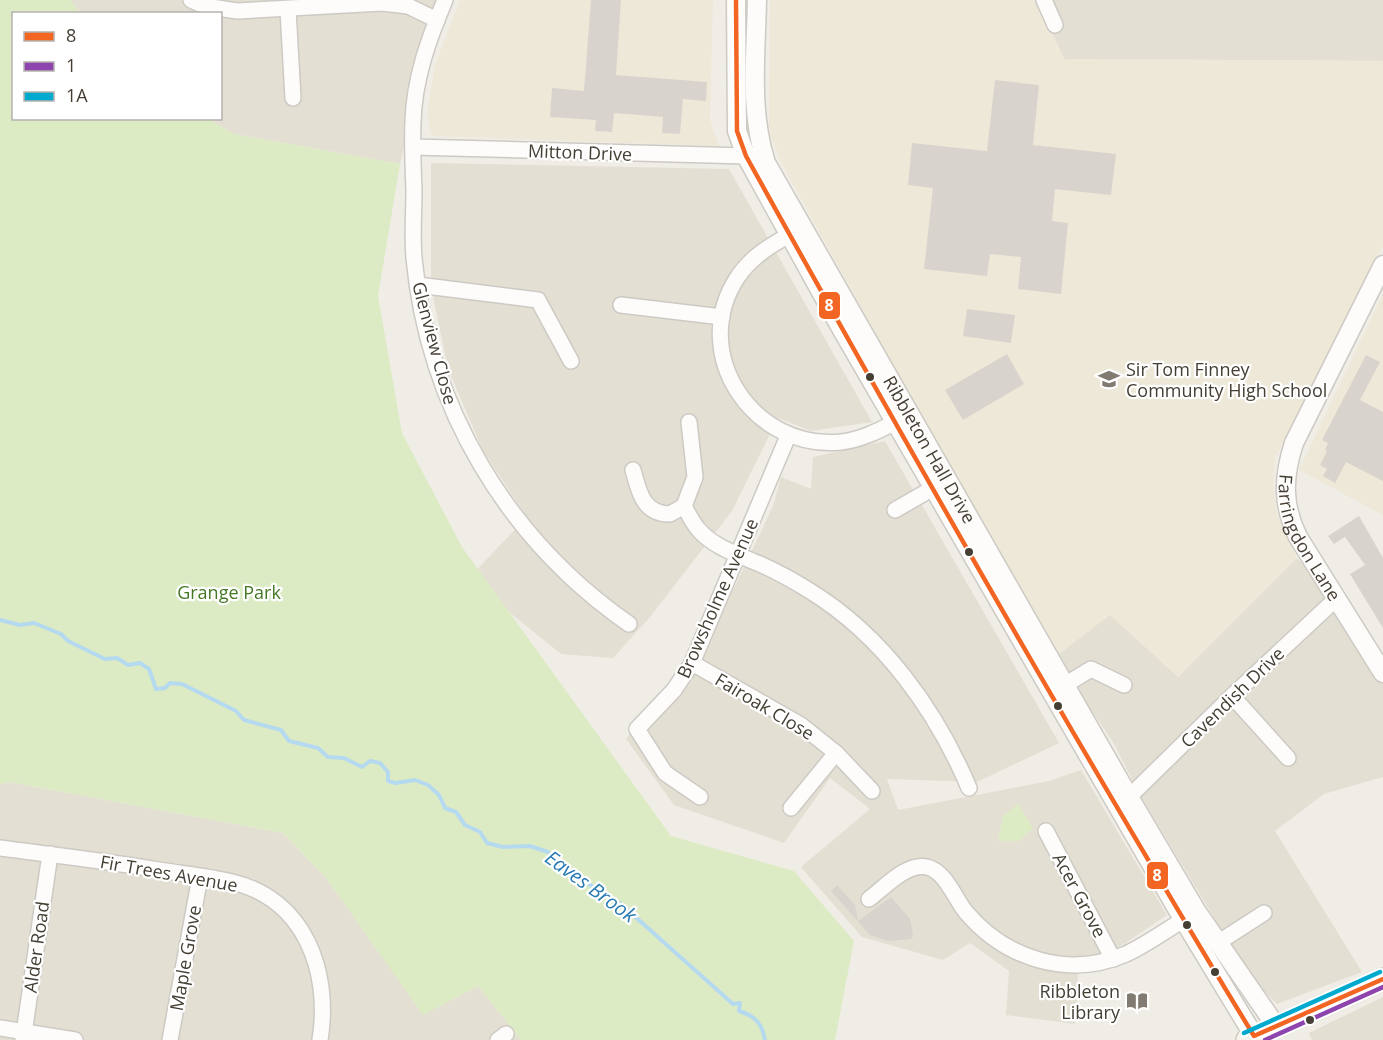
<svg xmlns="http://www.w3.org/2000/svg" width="1383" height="1040" viewBox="0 0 1383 1040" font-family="'Open Sans',sans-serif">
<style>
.residential{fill:#e4dfd3}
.education{fill:#eee8d8}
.green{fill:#ddebc5}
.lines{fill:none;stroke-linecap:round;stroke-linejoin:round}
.stream{stroke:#b5d9ef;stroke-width:4}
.building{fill:#d8d4cd}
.minor-casing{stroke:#cdcac4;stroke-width:18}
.tertiary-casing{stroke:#cdcac4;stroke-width:21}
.secondary-casing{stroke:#d1ccbe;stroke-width:24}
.minor{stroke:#fdfcfb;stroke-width:15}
.tertiary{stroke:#fdfcfb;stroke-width:18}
.secondary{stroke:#f6f4ed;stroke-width:21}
.bus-1-casing{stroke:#fff;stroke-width:9}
.bus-2-casing{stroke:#fff;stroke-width:9}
.bus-3-casing{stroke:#fff;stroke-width:9}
.bus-1{stroke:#f26522;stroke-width:4.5}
.bus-2{stroke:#8e44ad;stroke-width:4.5}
.bus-3{stroke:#00a9ce;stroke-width:4.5}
.bus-dot{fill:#453e33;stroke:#fff;stroke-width:2}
.labels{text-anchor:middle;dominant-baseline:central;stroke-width:4.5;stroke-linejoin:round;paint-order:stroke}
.street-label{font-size:18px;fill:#453e33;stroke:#fff}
.poi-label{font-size:18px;fill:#453e33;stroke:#fff;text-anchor:start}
.park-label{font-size:18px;fill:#447825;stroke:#fff}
.water-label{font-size:20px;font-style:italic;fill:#287ab4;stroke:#fff}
.line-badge{stroke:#fff;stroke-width:2}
.badge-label{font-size:16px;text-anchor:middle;font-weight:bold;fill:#fff}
</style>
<rect width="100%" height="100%" fill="#f0ede6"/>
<g class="residential">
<path d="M70 0H439L400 164 234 134 208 119 220 118V14L80 13Z"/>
<path d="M1037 0H1383V61L1064 59Z"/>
<path d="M431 163 729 169 872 422 811 431 778 418 732 511 650 617 613 658 561 654 468 579 527 517 483 451 448 369 431 287Z"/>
<path d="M885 441 1059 743 977 782 887 779 898 810 1049 781 1081 770 1167 915 1124 944 1107 952 1079 956 1075 1024 1006 1015 1009 971 970 943 943 960 862 937 801 867 870 809 830 778 784 843 674 805 626 739 669 685 736 584 773 506 781 477 811 489 813 457Z"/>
<path d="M1297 558 1383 655V777L1324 794 1275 831 1362 972 1277 1004 1249 976 1140 795 1113 742 1055 657 1110 614 1178 677Z"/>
<path d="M9 782 283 833 326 878 423 1014 478 986 521 1040H0V784Z"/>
<path d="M1383 997V1040H1312L1309 1033Z"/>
</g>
<g class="education">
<path d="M460 0H713L710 120 719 146 432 136 427 113 435 65Z"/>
<path d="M770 0H1037L1064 59 1383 61V246L1275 459 1273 485 1277 515 1297 558 1178 677 1110 615 1055 657 780 161 769 130Z"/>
<path d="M1383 294V515L1299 470Z"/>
</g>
<g class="green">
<path d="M0 0H70L80 13 14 14V118L208 119 234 134 400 164 378 296 402 433 462 547 671 836 794 871 854 941 835 1040H521L478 986 423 1015 326 878 283 833 9 782 0 784Z"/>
<path d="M1018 804 1033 828 1019 841H998L1003 816Z"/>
</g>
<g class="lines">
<path class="stream" d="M0 620 20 625 34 623 61 634 68 641 105 659 117 658 128 665 140 663 149 669 156 689 165 688 170 683 182 684 236 711 244 720 281 730 289 741 318 748 328 757 344 758 362 767 370 761 380 763 388 772V781L396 783 415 780 428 785 439 795 445 808 456 812 465 825 480 832 487 843 503 847 530 846 548 852 560 866 622 905 733 1004 740 1003 739 1011C755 1016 762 1023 765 1040"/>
</g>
<g class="building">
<path d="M591 0H621L616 75 707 82 706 101 683 99 680 134 662 133 663 117 614 113 612 132 595 131 596 120 550 117 552 88 584 91Z"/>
<path d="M995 80 1039 85 1033 145 1116 154 1111 195 1055 189 1052 221 1068 223 1061 294 1018 289 1021 257 990 254 987 276 924 269 933 188 908 185 912 143 987 151Z"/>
<path d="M967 309 1015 315 1011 343 963 336Z"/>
<path d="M1007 354 1024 384 963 420 945 390Z"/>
<path d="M1366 355 1380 362 1360 400 1383 412V481L1346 462 1335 483 1323 476 1327 469 1320 465 1327 451 1325 450 1328 443 1322 440Z"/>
<path d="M1359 516 1383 558V628L1350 574 1365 565 1345 537 1334 544 1328 536Z"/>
<path d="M837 885 855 905 858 921 891 897 910 919 913 934 911 939 889 941 870 935 831 891Z"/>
</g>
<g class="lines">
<defs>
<g id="minor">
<path d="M191 0 205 6 237 11 382 3 408 6 437 20"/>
<path d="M445 0C429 38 414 79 413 122 412 144 413 167 414 190 414 212 412 235 414 258 428 407 507 539 629 624"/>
<path d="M1044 0 1055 25"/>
<path d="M288 10 293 98"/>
<path d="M413 147 746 156"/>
<path d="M789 235C768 247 750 258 737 278 688 354 754 451 841 442 860 440 878 431 896 422"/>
<path d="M418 285 538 300 571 361"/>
<path d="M621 305 722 317"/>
<path d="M633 470C639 492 643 514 670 514L684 506C688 513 692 522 698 529 714 548 740 555 762 565 778 572 794 581 810 591 883 636 936 710 969 788"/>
<path d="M684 506 695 477 689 422"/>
<path d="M895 510 935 487"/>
<path d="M692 663 801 725 836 753 791 808"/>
<path d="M1065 685 1091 669 1124 685"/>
<path d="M1232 696 1288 758"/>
<path d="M836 753 872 791"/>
<path d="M700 797 665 773 637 729 674 690 692 663 788 436"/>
<path d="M1129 797 1232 696 1337 598"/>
<path d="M1046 831 1113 959"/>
<path d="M0 848C53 855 106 861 159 870 183 874 208 876 232 882 305 899 331 972 320 1040"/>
<path d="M869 899C884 888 907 862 927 867 945 871 955 898 965 911 1005 959 1068 979 1126 954 1150 943 1171 926 1194 914"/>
<path d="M1219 942 1264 913"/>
<path d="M0 1028 75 1040"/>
<path d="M23 1040 50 854"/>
<path d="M170 1040 200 877"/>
<path d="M498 1040 506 1034"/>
</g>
<g id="tertiary">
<path d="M736 0 737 131 746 156 842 330 1183 919 1254 1036"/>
<path id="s1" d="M757 0C756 55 749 110 766 163L1129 797 1197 912 1276 1026"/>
<path id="s2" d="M1383 265 1294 443C1283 477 1282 505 1298 537L1383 673"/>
</g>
<path id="secondary" d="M1247 1040 1383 979"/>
</defs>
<use href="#minor" class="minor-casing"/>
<use href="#tertiary" class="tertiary-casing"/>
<use href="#secondary" class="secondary-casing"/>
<use href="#minor" class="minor"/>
<use href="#tertiary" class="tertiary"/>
<use href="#secondary" class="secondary"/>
<defs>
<path id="bus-1" d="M736 0 737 131 746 156C910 452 1078 747 1254 1036L1383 979"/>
<path id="bus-2" d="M1265 1040 1383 987"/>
<path id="bus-3" d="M1244 1033 1380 972"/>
</defs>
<use href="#bus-1" class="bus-1-casing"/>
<use href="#bus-2" class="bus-2-casing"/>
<use href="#bus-3" class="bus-3-casing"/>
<use href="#bus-1" class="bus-1"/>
<use href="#bus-2" class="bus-2"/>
<use href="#bus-3" class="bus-3"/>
</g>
<defs>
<symbol id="school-bare" viewBox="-9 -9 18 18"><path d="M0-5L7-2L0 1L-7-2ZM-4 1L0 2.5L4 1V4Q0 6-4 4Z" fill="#817b72" stroke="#fff" stroke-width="2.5" paint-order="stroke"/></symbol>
<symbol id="library-bare" viewBox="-9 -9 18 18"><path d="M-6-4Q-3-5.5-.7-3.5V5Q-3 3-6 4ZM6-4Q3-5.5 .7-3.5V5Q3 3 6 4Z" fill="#817b72" stroke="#fff" stroke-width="2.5" paint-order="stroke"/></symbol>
</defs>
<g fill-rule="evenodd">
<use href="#school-bare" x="1094" y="364" width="30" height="30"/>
<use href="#library-bare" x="1122" y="986" width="30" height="30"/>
</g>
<g class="bus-dot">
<circle cx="870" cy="377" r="5"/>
<circle cx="969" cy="552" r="5"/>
<circle cx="1058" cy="706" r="5"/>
<circle cx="1187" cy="925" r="5"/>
<circle cx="1215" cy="972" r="5"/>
<circle cx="1310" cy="1020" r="5"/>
</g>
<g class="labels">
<g class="street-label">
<text transform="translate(580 152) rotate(2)">Mitton Drive</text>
<text transform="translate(435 343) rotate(75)">Glenview Close</text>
<text stroke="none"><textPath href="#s1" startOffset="494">Ribbleton Hall Drive</textPath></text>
<text stroke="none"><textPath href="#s2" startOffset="300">Farringdon Lane</textPath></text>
<text transform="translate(717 598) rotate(-66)">Browsholme Avenue</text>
<text transform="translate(1232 697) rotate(-44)">Cavendish Drive</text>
<text transform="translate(765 706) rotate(31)">Fairoak Close</text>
<text transform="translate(169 873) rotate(10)">Fir Trees Avenue</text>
<text transform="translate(1080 895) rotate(62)">Acer Grove</text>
<text transform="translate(36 947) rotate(-82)">Alder Road</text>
<text transform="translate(185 958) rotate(-80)">Maple Grove</text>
</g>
<g class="poi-label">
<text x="1126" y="369">Sir Tom Finney<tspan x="1126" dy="21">Community High School</tspan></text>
<text x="1120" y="991" text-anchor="end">Ribbleton<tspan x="1120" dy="21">Library</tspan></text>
</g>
<g class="park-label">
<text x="229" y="592">Grange Park</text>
</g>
<g class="water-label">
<text transform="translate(591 886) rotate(36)">Eaves Brook</text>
</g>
</g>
<g class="line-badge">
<rect x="818" y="291" width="23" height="29" rx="6" fill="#f26522"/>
<rect x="1146" y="861" width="23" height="29" rx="6" fill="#f26522"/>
</g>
<g class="badge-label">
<text x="829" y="311">8</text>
<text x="1157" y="881">8</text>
</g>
<rect x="12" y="12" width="210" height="108" fill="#ffffff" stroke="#b5b2ad" stroke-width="1.5"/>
<rect x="24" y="32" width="30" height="9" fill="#f26522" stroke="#b5b2ad" stroke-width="1.5"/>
<text x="66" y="42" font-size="18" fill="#453e33">8</text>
<rect x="24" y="62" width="30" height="9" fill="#8e44ad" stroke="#b5b2ad" stroke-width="1.5"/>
<text x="66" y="72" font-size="18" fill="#453e33">1</text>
<rect x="24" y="92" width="30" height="9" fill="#00a9ce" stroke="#b5b2ad" stroke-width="1.5"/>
<text x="66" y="102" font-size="18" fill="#453e33">1A</text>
</svg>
